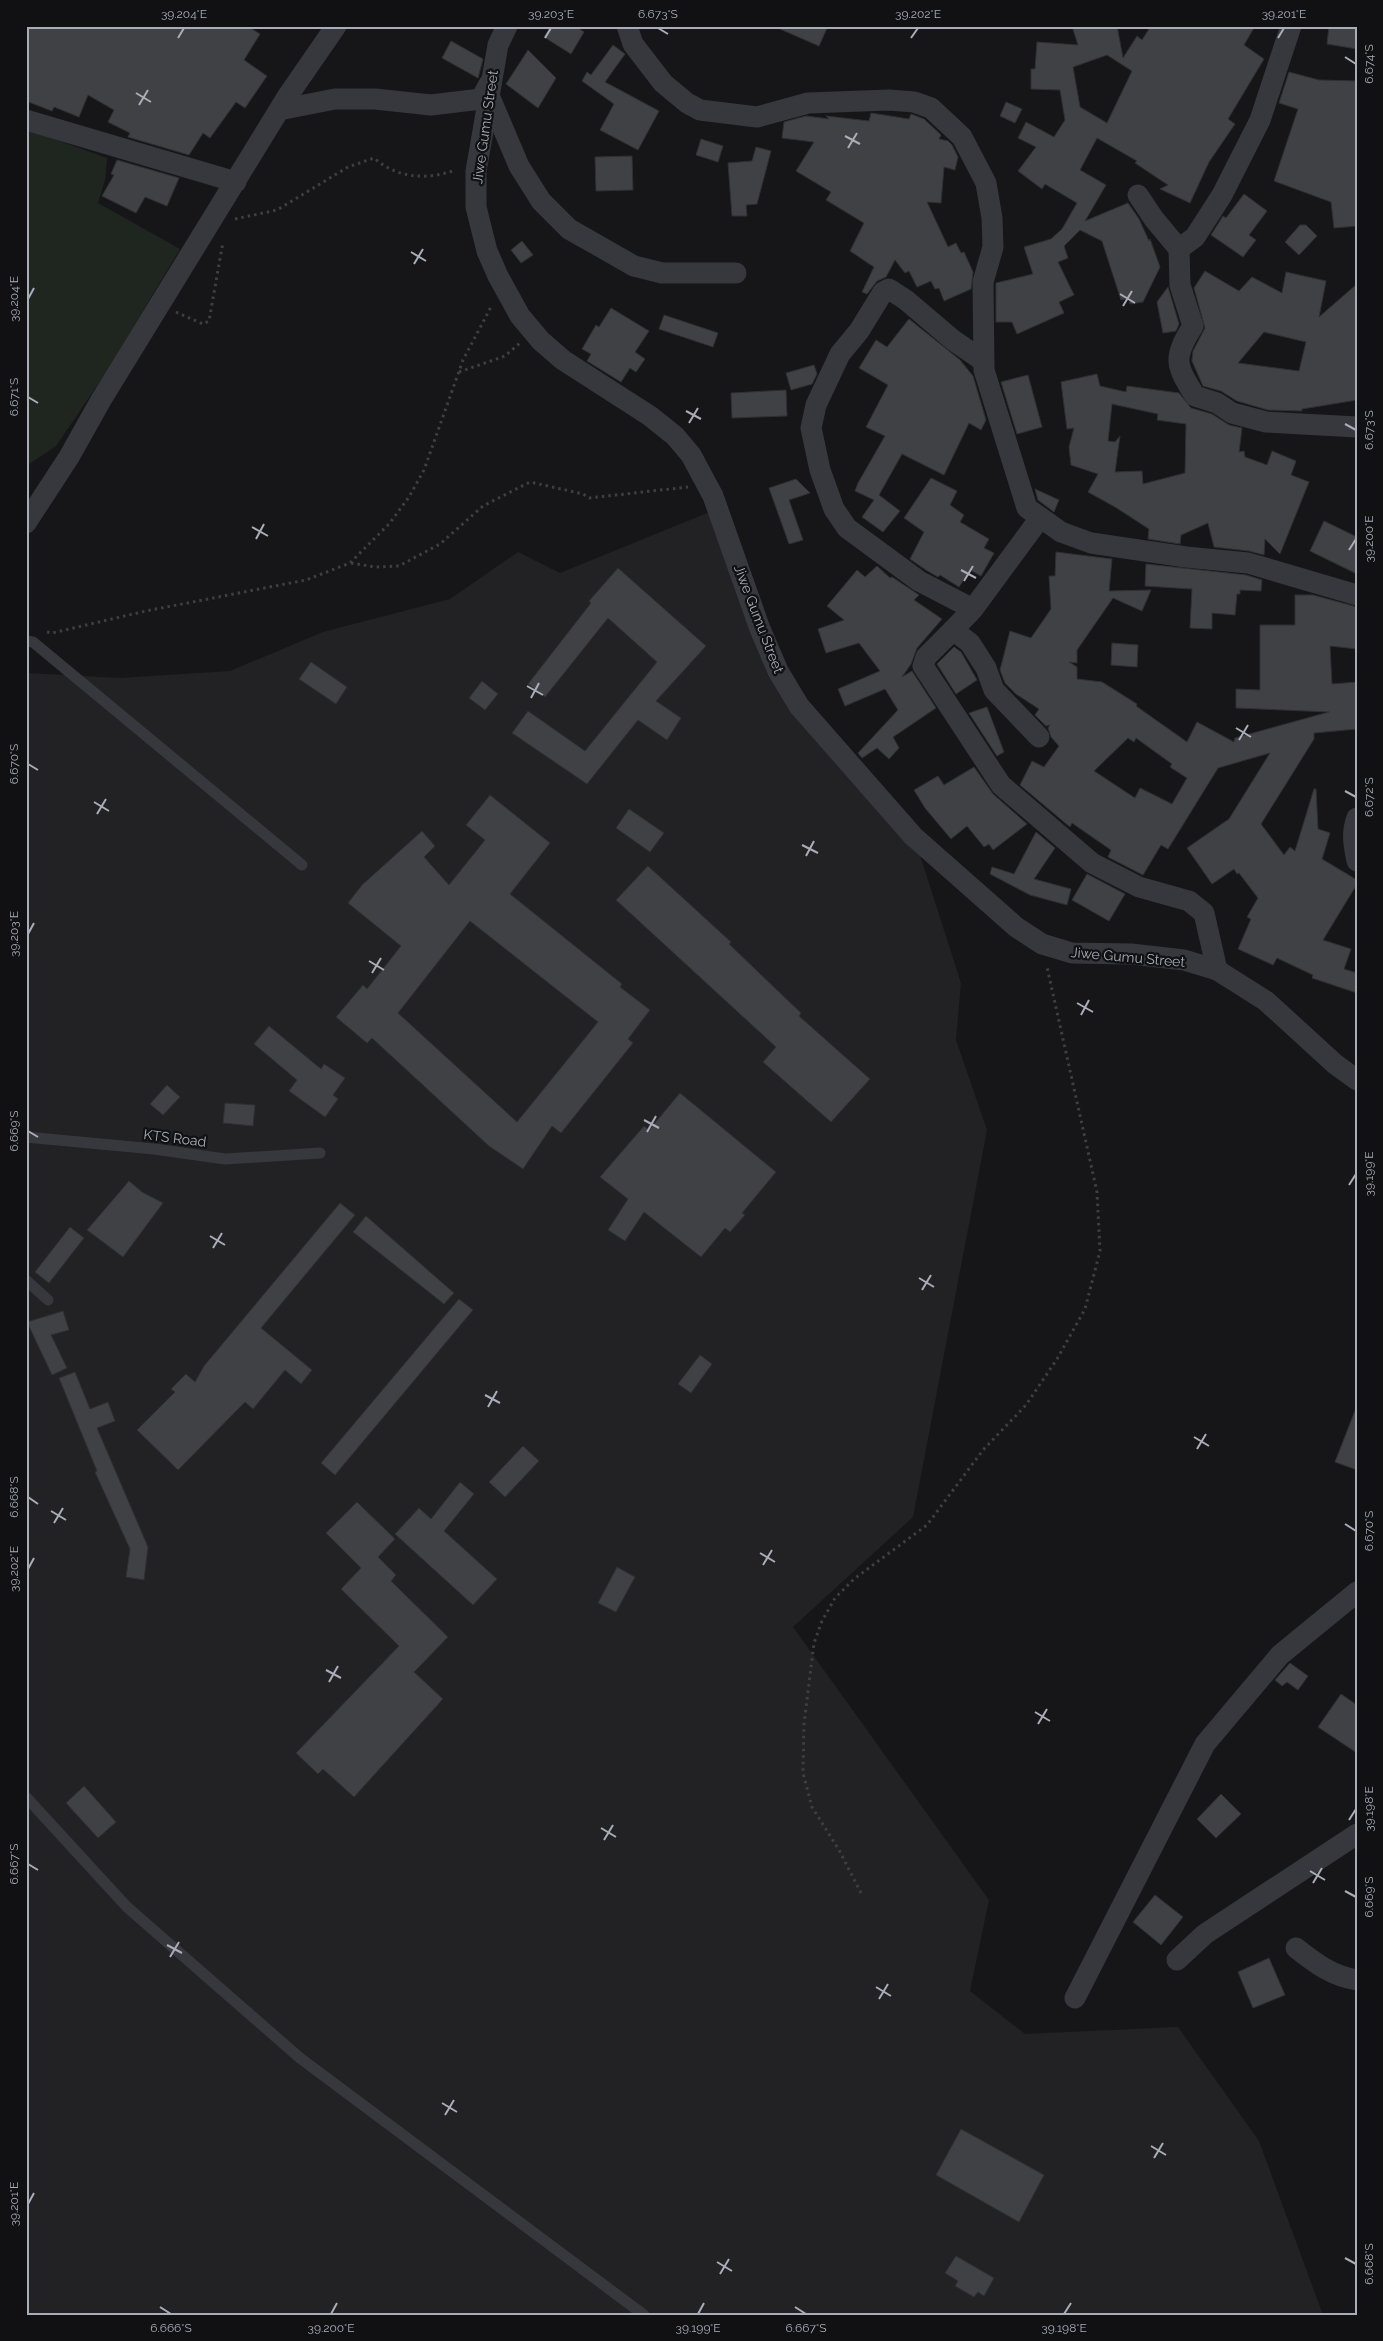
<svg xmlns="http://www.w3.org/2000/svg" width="1383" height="2341" viewBox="0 0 1383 2341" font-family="Raleway,sans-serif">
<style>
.built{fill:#222225}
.green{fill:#1e261f}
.building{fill:#404145;stroke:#303034;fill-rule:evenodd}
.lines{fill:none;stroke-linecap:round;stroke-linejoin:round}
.path{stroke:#3d3f44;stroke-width:3;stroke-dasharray:2.5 4;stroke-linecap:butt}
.service{stroke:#37383d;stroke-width:11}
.minor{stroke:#37383d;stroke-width:21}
.ticks{fill:none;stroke:#a8adb8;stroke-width:2}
.labels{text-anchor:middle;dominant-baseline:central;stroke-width:4.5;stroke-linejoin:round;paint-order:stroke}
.street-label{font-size:14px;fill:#a8adb8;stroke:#111113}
.neatline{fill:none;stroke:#a8adb8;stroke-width:2}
.ticks-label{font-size:12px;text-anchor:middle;fill:#a8adb8}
</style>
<rect width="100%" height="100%" fill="#161618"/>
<path class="built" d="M717 509 803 719 918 849 961 983 956 1040 987 1130 913 1517 793 1627 989 1900 970 1991 1025 2034 1178 2027 1259 2141 1323 2315H26V673L120 678 230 671 323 632 450 599 518 552 560 573Z"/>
<path class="green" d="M26 129 107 158 105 180 98 203 180 249 107 371 56 446 26 466Z"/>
<g class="building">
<path d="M26 26H247L260 34 244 60 267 76 245 108 236 102 210 138 203 133 189 155 128 137 130 133 108 122 114 110 88 95 79 117 54 107 52 111 26 101Z"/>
<path d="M551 26H575L584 32 571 54 544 37Z"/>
<path d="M773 26H828L819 46Z"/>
<path d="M1072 26H1117L1123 58 1137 36 1142 40 1151 26H1255L1244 45 1264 59 1228 119 1235 124 1209 162 1190 203 1160 189 1168 185 1135 163 1137 161 1097 138 1080 170 1106 185 1085 221 1128 203 1139 219 1149 241 1150 239 1160 267 1143 302 1130 304 1129 298 1121 300 1102 241 1080 230 1064 246 1068 258 1058 262 1074 295 1059 302 1064 313 1017 334 1012 322H996V283L1033 274 1024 247 1051 239 1062 229 1077 203 1045 184 1042 189 1018 171 1036 147 1018 138 1026 122 1054 137 1065 120 1060 90 1031 89V69H1035L1037 42 1078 45ZM1107 55 1132 71 1107 123 1080 107 1073 67Z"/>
<path d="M1329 26H1357V49L1327 44Z"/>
<path d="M451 41 483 59 478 78 442 58Z"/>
<path d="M613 45 625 54 605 82 659 111 638 150 600 130 614 104 582 81 587 72 591 75Z"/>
<path d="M528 50 556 78 538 108 506 84Z"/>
<path d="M1289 72 1319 80 1357 81V226L1334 228 1331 202 1274 181 1298 109 1279 103Z"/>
<path d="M1006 102 1022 109 1015 123 1000 116Z"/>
<path d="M871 113 909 119 911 114 924 119 941 135 939 139 948 141 952 145 958 157 955 170 944 167 941 203 927 202 948 247 956 243 961 253 964 252 973 272 971 289 944 301 939 288 935 289 931 281 917 287 909 271 905 273 895 260 886 277 877 281 867 294 862 292 874 267 850 251 864 223 826 200 831 192 796 171 814 142 782 138 784 122 806 116 829 119 826 116 869 121Z"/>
<path d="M701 139 723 146 718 162 696 155Z"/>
<path d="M756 147 771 151 757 204 746 205 747 216H732L728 163 752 161Z"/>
<path d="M632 156 633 190 596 191 595 157Z"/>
<path d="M117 160 179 178 167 206 145 197 136 213 102 196 114 175 111 174Z"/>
<path d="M1244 194 1267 211 1249 235 1256 240 1243 257 1211 235 1223 216 1226 218Z"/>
<path d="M1300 225H1306L1317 236 1299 255 1285 242Z"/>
<path d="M522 241 533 255 521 263 511 250Z"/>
<path d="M1205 271 1239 291 1252 277 1282 293 1286 272 1326 281 1319 317 1357 284V400L1302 409V411L1268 410 1237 401 1221 391 1203 386 1192 361 1193 351 1205 328 1194 288ZM1264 332 1306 342 1299 371 1238 363Z"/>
<path d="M1168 287 1179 324 1176 331 1163 333 1157 302Z"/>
<path d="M611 308 649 331 635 352 645 359 636 372 630 368 621 382 587 361 591 354 582 349 596 325 599 327Z"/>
<path d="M664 315 718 333 713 347 659 329Z"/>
<path d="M909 319 960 360 973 376 986 420 981 430 969 423 944 475 902 454 879 495 900 511 883 532 862 517 874 500 855 491 858 483 885 436 866 427 888 385 859 368 876 340 887 347Z"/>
<path d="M814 365 817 374 812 384 791 390 786 373Z"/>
<path d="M1097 374 1100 386 1126 392 1127 386 1179 393 1191 408 1212 414 1229 425 1242 428 1239 452 1244 451 1245 457 1267 465 1272 451 1296 461 1291 475 1309 482 1280 554 1265 539 1264 555 1249 551 1214 547 1208 523 1181 535 1180 544 1148 539 1149 529 1115 507 1088 492 1098 474 1071 465 1069 447 1074 428 1067 429 1061 382ZM1112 404 1158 414 1157 420 1186 424 1185 473 1143 484 1142 471 1115 472 1120 436 1115 442 1108 441Z"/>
<path d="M1028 375 1042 427 1017 434 1001 382Z"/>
<path d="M786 390 787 416 732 418 731 393Z"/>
<path d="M931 478 957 491 950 505 964 515 960 522 989 539 984 548 994 553 981 576 970 570 959 587 940 575 938 577 926 570 910 559 924 532 904 518Z"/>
<path d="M796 479 810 493 789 500 803 540 789 544 769 488Z"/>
<path d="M1035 489 1059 500 1054 512 1038 500Z"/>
<path d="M1324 521 1357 537V574L1310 551Z"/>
<path d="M1056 552 1112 559 1109 591 1151 590 1142 611 1113 598 1077 650V663L1069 662 1077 667V679L1102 682 1137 704 1136 706 1187 742 1197 722 1234 742 1235 738 1329 712 1236 708V689L1260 690V625H1295V595H1313L1357 607V649L1330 646 1332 684 1357 682V729L1314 733V739L1261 824 1284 855 1290 847 1295 851 1314 789H1316L1318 829 1330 833 1322 859 1357 880V884L1323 940 1351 949 1344 969 1357 973V993L1312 978 1313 975 1277 958 1273 965 1238 949 1251 919 1247 917 1258 898 1239 873 1237 874 1234 869 1212 884 1187 848 1229 819 1270 753 1218 768 1168 849 1161 845 1143 875 1108 857 1111 850 1072 823 1070 827 1020 785 1032 761 1044 767 1059 746 1051 737 1048 728 1050 725 1046 726 1035 715 1039 709 1016 694 1005 683 1000 670 1010 631 1031 638 1051 609 1049 576H1055ZM1128 738 1134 742 1136 738 1172 764 1170 767 1187 778 1172 804 1140 788 1135 798 1094 771Z"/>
<path d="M1146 564 1246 575 1262 580 1261 591 1240 590V594H1237L1235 615 1212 613V629L1190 628 1192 589 1145 586Z"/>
<path d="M877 566 890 578 892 577 919 595 914 600 942 619 917 648 911 664 902 677 912 671 936 708 893 737 899 748 889 759 877 748 862 758 858 753 898 710 885 689 845 706 838 689 880 671 859 643 826 653 818 629 844 620 827 606 857 570 865 577Z"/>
<path d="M618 568 706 646 656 701 681 718 667 740 638 720 587 784 512 733 528 711 585 751 657 662 608 618 545 697 528 684 591 603 589 601Z"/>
<path d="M1112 643 1138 645 1137 667 1111 665Z"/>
<path d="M954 647 961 652 977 680 956 694 937 664Z"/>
<path d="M311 662 347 687 336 704 299 679Z"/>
<path d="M482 681 498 694 485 710 469 698Z"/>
<path d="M987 707 1004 752 997 756 969 713Z"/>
<path d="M974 767 993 794 1027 824 993 850 989 844 984 847 967 826 951 839 925 808 914 790 938 776 944 785Z"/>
<path d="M490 795 550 843 510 894 622 984 620 987 650 1010 628 1039 633 1043 561 1133 552 1126 523 1169 489 1146 372 1038 367 1043 336 1017 363 985 367 989 401 946 348 903 362 885 422 831 435 846 424 857 449 885 485 840 466 825ZM470 921 598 1022 517 1122 398 1013Z"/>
<path d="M629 809 664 833 650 852 616 828Z"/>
<path d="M1036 832 1055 848 1034 879 1071 889 1067 905 1030 895 990 874 992 867 1014 874Z"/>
<path d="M648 866 731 942 729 944 801 1013 799 1016 870 1079 831 1122 763 1062 776 1047 616 900Z"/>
<path d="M1087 874 1125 894 1109 921 1072 900Z"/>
<path d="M269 1026 321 1069 324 1064 345 1078 333 1095 338 1099 325 1117 289 1091 297 1080 254 1044Z"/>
<path d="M167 1085 180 1097 163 1115 150 1104Z"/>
<path d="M680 1093 776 1172 742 1213 745 1215 730 1232 725 1228 701 1257 644 1212 625 1241 608 1230 628 1199 600 1177 644 1126 649 1130Z"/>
<path d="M225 1103 255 1105 253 1126 223 1123Z"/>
<path d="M129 1181 142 1192 163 1203 123 1257 87 1230Z"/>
<path d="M340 1203 355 1215 261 1328 312 1370 301 1384 285 1370 253 1409 245 1402 178 1470 137 1430 175 1392 171 1389 186 1374 195 1382 204 1366Z"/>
<path d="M366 1216 454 1293 444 1304 353 1232Z"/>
<path d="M70 1227 84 1238 49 1283 35 1272Z"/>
<path d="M459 1299 473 1310 335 1475 321 1463Z"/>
<path d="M63 1311 69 1330 51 1335 67 1368 52 1375 27 1322Z"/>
<path d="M700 1355 712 1364 691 1393 678 1384Z"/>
<path d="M75 1372 90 1409 108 1402 115 1421 97 1428 148 1547 144 1580 126 1577 130 1549 95 1472 97 1471 59 1378Z"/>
<path d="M1356 1408H1357V1470L1335 1462Z"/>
<path d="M523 1446 539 1461 505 1497 489 1482Z"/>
<path d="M460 1482 474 1494 444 1531 497 1579 473 1605 395 1534 419 1508 431 1519Z"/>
<path d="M357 1502 395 1539 378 1557 396 1575 391 1581 448 1637 414 1672 443 1699 354 1797 323 1769 318 1774 296 1753 399 1646 341 1589 361 1568 326 1533Z"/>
<path d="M617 1567 635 1577 616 1612 598 1603Z"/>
<path d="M1290 1663 1308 1676 1298 1690 1287 1682 1282 1686 1275 1680Z"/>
<path d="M1341 1694 1357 1705V1753L1318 1727Z"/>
<path d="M84 1786 116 1822 98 1838 66 1803Z"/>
<path d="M1221 1794 1241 1814 1216 1838 1197 1819Z"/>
<path d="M1155 1895 1183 1917 1161 1945 1133 1922Z"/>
<path d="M1269 1958 1285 1995 1253 2008 1238 1972Z"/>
<path d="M961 2129 1044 2175 1019 2222 936 2175Z"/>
<path d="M956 2256 994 2278 984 2296 978 2292 974 2297 955 2286 958 2281 945 2273Z"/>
</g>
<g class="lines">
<g class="path">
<path d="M235 219 277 210 348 167 374 158C398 179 427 180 456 170"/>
<path d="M176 312 203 324 209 321 223 242"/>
<path d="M459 372 505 356 520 343"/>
<path d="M351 563 375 567 399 566 440 544 483 506 530 482 583 494 589 498 688 487"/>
<path d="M47 632 52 633 146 611 306 580 350 563 389 524 409 497 424 470 463 360 492 305"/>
<path d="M861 1893 839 1850 812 1807 803 1773 804 1724 814 1643 822 1621 835 1598 854 1579 927 1525 983 1450 1026 1405 1057 1359 1085 1309 1100 1251 1097 1192 1047 967"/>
</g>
<g class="service">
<path d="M26 641 33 642 302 865"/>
<path d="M26 1137 154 1149 225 1159 320 1153"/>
<path d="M26 1280 48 1300"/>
<path d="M26 1797 127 1907 300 2058 644 2315"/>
</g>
<g class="minor">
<path d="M507 26 498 45 476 171V207L487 251 498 276 520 316 541 341 563 360 650 416 675 436 691 455 713 496 760 629 778 671 799 706 913 836 1016 927 1042 944 1072 953 1131 954 1184 960 1217 970 1266 1001 1335 1064 1357 1080"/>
<path d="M627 26 633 44 663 83 687 103 700 110 757 117 808 103 889 100 914 102 931 108 962 137 986 183 992 218 993 247 983 282 984 370 1027 508 1061 532 1091 543 1186 557 1248 563 1357 595"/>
<path d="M488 93 519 166 541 201 569 229 634 266 662 273H736"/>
<path d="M279 110 335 99H375L431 105 481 99 489 84"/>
<path d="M26 120 236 182"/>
<path d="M1138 195 1154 219 1179 249 1180 285 1193 326C1172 359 1176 365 1195 396L1217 403 1232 413 1266 422 1357 427"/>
<path d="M1179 249 1195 237 1222 195 1260 120 1291 26"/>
<path d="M26 523 69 457 101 400 287 97 336 26"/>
<path d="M973 609 919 581 847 528 834 509 820 470 811 428 816 405 840 354 859 331 883 292 889 289 906 300 953 340 982 360"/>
<path d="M953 630 926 657 923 666 1001 785 1092 863 1139 887 1189 901 1204 913 1217 970"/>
<path d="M1039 737 994 690 986 668 970 643 953 630 973 609 1040 518"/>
<path d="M1357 818C1351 833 1354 846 1357 861"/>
<path d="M1296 1948C1315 1963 1332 1976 1357 1980"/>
<path d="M1177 1960 1205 1934 1357 1834"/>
<path d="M1075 1998 1205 1744 1280 1655 1357 1592"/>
</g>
</g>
<path class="ticks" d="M658 28 668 34M178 38 184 28M545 38 551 28M911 38 918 28M1278 38 1284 28M1345 57 1356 64M136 93 151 102M139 105 148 90M845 136 860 144M848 148 857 133M411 252 426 261M414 264 423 249M1120 294 1135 303M28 299 34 288M1123 306 1132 291M28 397 38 403M686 411 701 419M689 423 698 408M1345 424 1356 430M252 527 268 536M256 539 264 524M1349 550 1356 539M961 570 976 578M964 581 973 566M527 686 543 695M531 698 539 683M1236 728 1251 737M1239 740 1248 725M28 764 38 770M1345 791 1356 797M94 802 109 811M97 814 106 799M802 845 818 853M806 856 814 841M28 934 34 923M369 961 384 970M372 973 381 958M1077 1003 1093 1012M1081 1015 1089 1000M644 1120 659 1128M28 1131 38 1137M647 1132 656 1116M1349 1185 1356 1174M210 1236 225 1245M213 1248 222 1233M919 1278 934 1287M922 1290 931 1275M485 1395 500 1403M488 1407 497 1391M1194 1437 1209 1446M1197 1449 1206 1434M28 1497 38 1504M51 1511 66 1520M54 1523 63 1508M1345 1524 1356 1531M760 1553 775 1562M763 1565 772 1550M28 1569 34 1558M326 1670 341 1678M329 1682 338 1666M1035 1712 1050 1721M1038 1724 1047 1709M1349 1820 1356 1809M601 1828 616 1837M604 1840 613 1825M28 1864 38 1870M1310 1871 1325 1880M1313 1883 1322 1868M1345 1891 1356 1897M167 1945 182 1953M170 1957 179 1942M876 1987 891 1996M879 1999 888 1984M442 2103 457 2112M445 2115 454 2100M1151 2146 1166 2155M1154 2158 1163 2143M28 2204 34 2193M1345 2258 1356 2264M717 2262 732 2271M720 2274 729 2259M160 2307 171 2314M795 2307 806 2314M331 2314 337 2303M698 2314 704 2303M1064 2314 1071 2303"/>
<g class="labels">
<g class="street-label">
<text transform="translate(485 127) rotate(-82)">Jiwe Gumu Street</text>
<text transform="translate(759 619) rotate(69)">Jiwe Gumu Street</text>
<text transform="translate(1128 957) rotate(5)">Jiwe Gumu Street</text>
<text transform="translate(175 1138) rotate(7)">KTS Road</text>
</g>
</g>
<rect width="1383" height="2341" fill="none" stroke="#111113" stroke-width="55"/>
<rect x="28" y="28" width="1328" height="2286" class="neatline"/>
<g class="ticks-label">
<text x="184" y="18">39.204°E</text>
<text x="551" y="18">39.203°E</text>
<text x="658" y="18">6.673°S</text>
<text x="918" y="18">39.202°E</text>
<text x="1284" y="18">39.201°E</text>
<text transform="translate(1369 64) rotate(-90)" y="4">6.674°S</text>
<text transform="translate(14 299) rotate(-90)" y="4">39.204°E</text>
<text transform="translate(14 397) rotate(-90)" y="4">6.671°S</text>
<text transform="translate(1369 430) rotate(-90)" y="4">6.673°S</text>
<text transform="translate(1369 539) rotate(-90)" y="4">39.200°E</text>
<text transform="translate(14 764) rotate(-90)" y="4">6.670°S</text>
<text transform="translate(1369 797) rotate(-90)" y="4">6.672°S</text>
<text transform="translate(14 934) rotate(-90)" y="4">39.203°E</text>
<text transform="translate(14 1131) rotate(-90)" y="4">6.669°S</text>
<text transform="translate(1369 1174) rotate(-90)" y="4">39.199°E</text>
<text transform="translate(14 1497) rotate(-90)" y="4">6.668°S</text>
<text transform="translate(1369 1531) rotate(-90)" y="4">6.670°S</text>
<text transform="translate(14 1569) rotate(-90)" y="4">39.202°E</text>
<text transform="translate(1369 1809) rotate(-90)" y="4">39.198°E</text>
<text transform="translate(14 1864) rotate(-90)" y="4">6.667°S</text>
<text transform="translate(1369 1897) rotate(-90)" y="4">6.669°S</text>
<text transform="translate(14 2204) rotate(-90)" y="4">39.201°E</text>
<text transform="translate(1369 2264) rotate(-90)" y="4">6.668°S</text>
<text x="171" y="2332">6.666°S</text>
<text x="331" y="2332">39.200°E</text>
<text x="698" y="2332">39.199°E</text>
<text x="806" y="2332">6.667°S</text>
<text x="1064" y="2332">39.198°E</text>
</g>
</svg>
